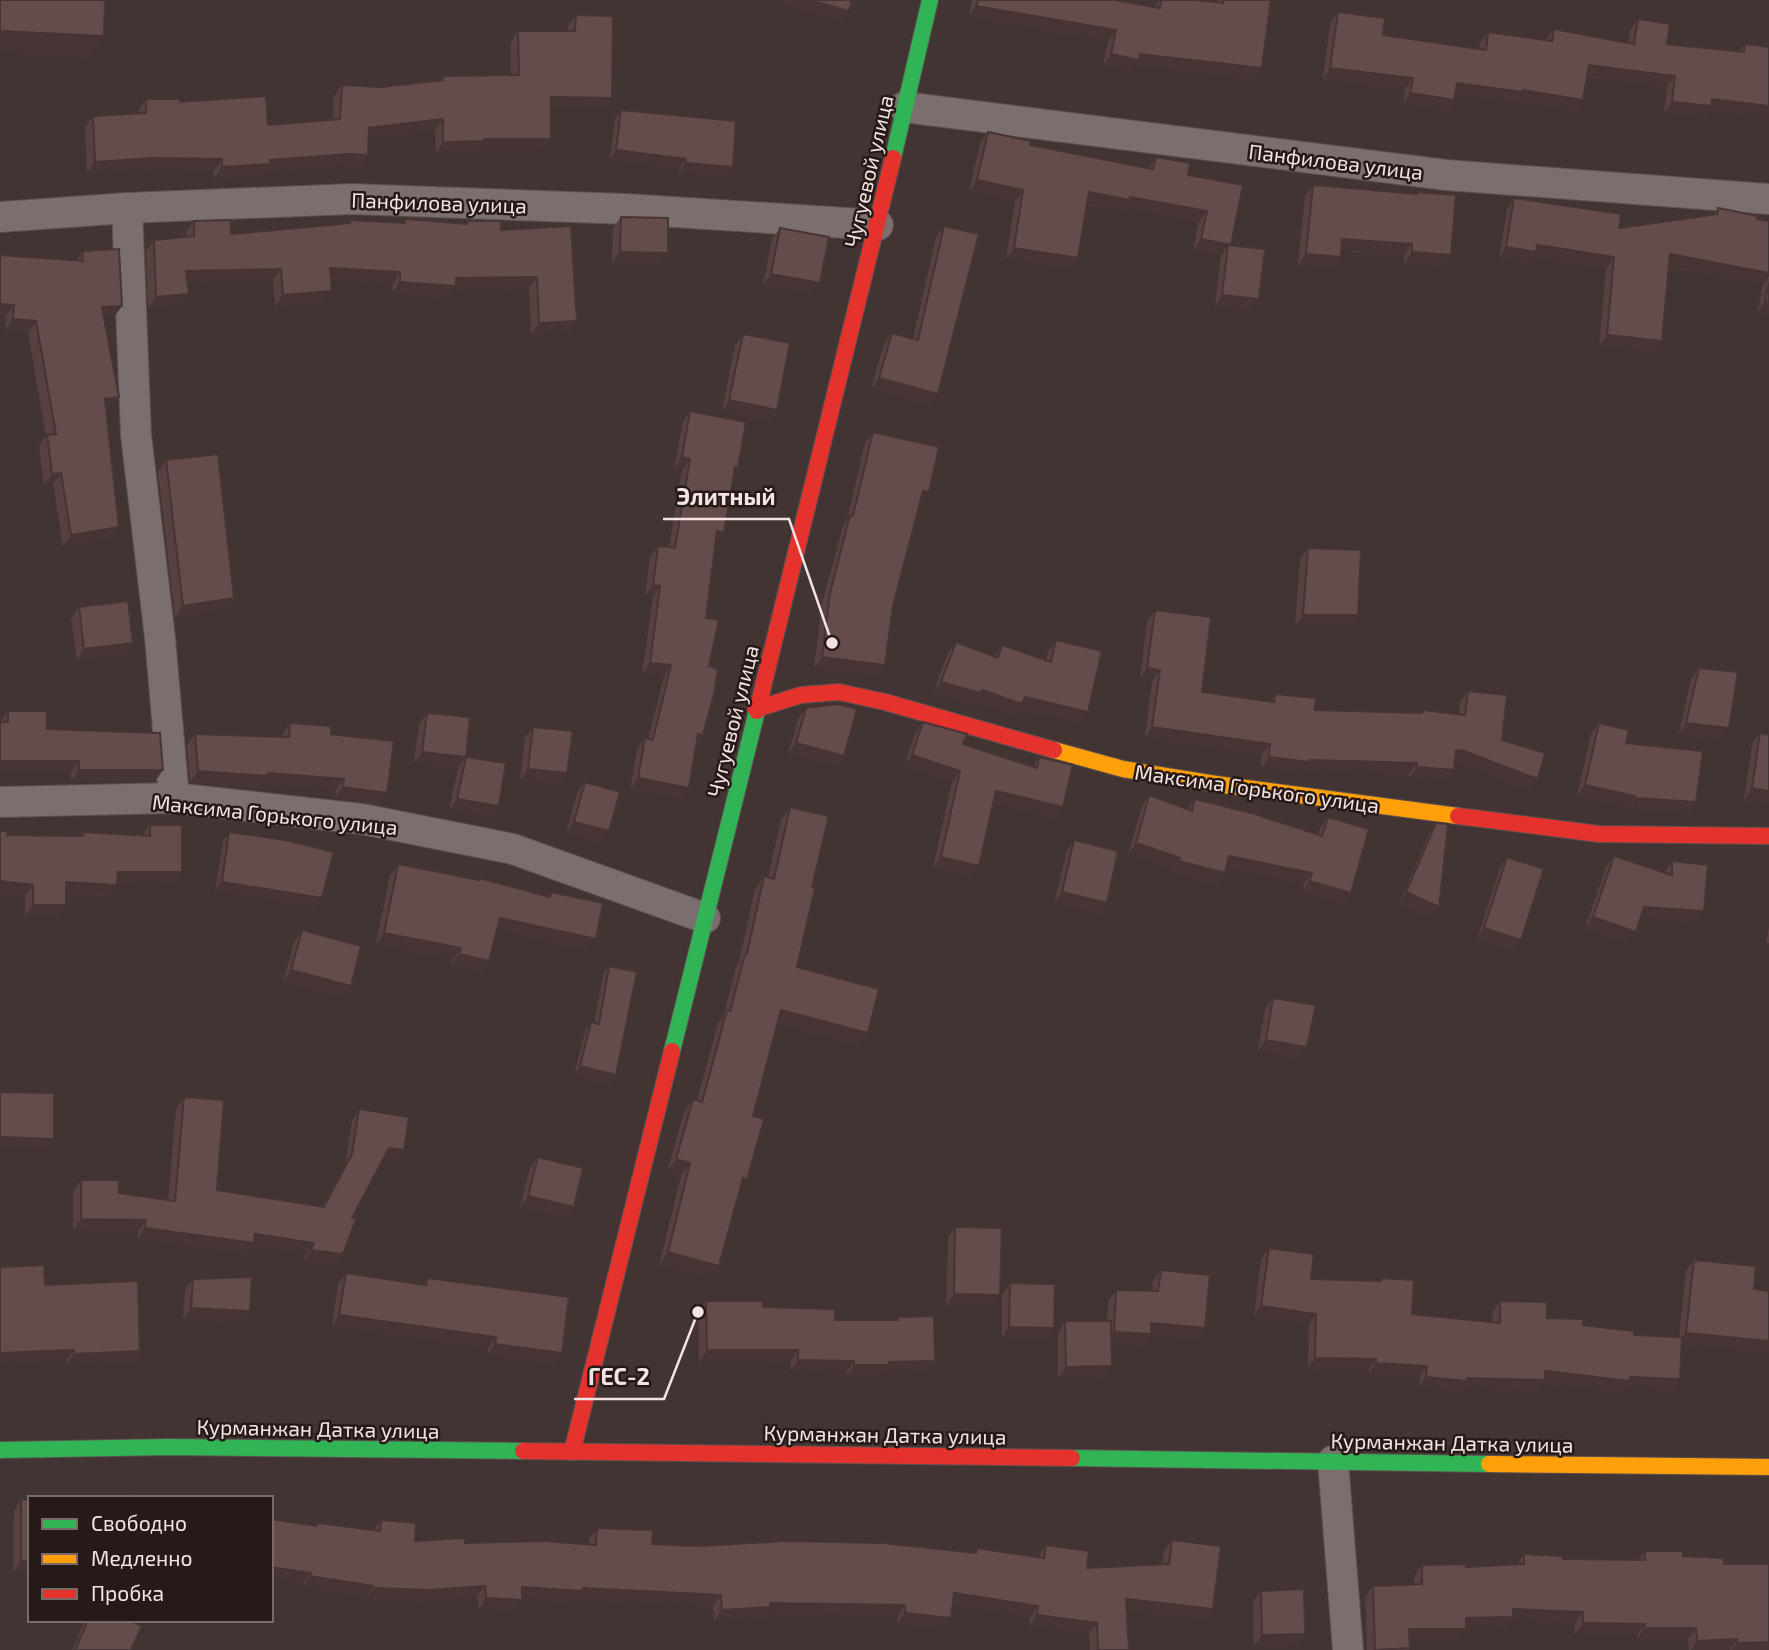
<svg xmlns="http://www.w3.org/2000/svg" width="1769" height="1650" viewBox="0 0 1769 1650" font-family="'Exo 2',sans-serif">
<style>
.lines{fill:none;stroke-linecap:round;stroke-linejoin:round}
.street-casing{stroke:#5d504f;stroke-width:32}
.fast-casing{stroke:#5d504f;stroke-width:18}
.slow-casing{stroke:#5d504f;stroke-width:18}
.jam-casing{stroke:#5d504f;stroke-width:18}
.street{stroke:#7a6f6e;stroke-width:30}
.fast{stroke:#30b455;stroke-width:16}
.slow{stroke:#ff9f0a;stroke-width:16}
.jam{stroke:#e5322d;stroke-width:16}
.wall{fill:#564140}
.shaded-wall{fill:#463534}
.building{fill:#644c4a;stroke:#463534;stroke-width:2}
.labels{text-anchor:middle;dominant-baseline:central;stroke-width:5;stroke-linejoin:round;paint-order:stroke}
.street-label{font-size:21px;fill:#f5e3e1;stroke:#261a18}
.leader{fill:none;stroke:#f5e3e1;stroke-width:2.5}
.callout-dot{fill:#f5e3e1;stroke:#261a18;stroke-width:2.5}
.callout-label{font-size:23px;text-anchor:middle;font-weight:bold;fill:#f5e3e1;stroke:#261a18;stroke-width:5;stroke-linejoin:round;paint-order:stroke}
</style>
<rect width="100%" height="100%" fill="#423432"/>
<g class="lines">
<defs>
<g id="street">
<path d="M904 107 1446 175 1769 199"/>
<path d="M127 208 136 435 160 638 174 798"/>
<path d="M0 217 127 208 352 199 626 209 878 225"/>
<path d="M0 802 174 798 362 819 513 849 705 918"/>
<path d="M1333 1461 1348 1650"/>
</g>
<g id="fast">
<path d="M893 158 930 0"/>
<path d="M672 1051 757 711"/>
<path d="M0 1450 169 1447 523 1451"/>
<path d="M1072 1458 1489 1464"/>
</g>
<g id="slow">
<path d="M1054 750 1123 769 1216 784 1458 816"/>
<path d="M1489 1464 1769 1467"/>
</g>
<g id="jam">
<path d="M756 709 801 695 839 692 885 702 1054 750"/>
<path d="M757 711 893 158"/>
<path d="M1458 816 1599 834 1769 836"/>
<path d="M523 1451 1072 1458"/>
<path d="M572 1452 672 1051"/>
</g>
</defs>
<use href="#street" class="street-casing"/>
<use href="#fast" class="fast-casing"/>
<use href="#slow" class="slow-casing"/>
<use href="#jam" class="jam-casing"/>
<use href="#street" class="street"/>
<use href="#fast" class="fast"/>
<use href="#slow" class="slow"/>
<use href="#jam" class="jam"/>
</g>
<g class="wall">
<path d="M972 0H1115L1154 7 1159 0H1197L1217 3 1219 0H1271L1262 68 1254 79 1135 66 1131 71 1103 65 1108 41 969 17Z"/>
<path d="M1338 12 1383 35 1479 49 1480 43 1488 32 1546 40 1554 29 1628 43 1630 30 1638 19 1667 44 1740 51 1745 44 1769 47V118L1708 111 1704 117 1664 113 1667 87 1587 77 1583 100 1575 111 1517 101 1515 103 1455 95 1454 100 1447 111 1403 104 1405 90 1323 79 1330 23Z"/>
<path d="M576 15 612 98 604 109H551L543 150H478L476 152 436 153 435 130 369 138 368 155 360 166 341 165 265 171 262 175 214 178V171L145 169 87 173 85 127 93 116 138 113 139 110 146 99 180 102 268 125 333 120 334 96 342 85 381 87 440 80 443 76 511 75V42L518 31H568V26Z"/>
<path d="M621 110 726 176 679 172 680 168 610 160 615 119Z"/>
<path d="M988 132 1030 145 1148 168 1156 157 1188 175 1230 245 1251 311 1215 306 1221 256 1193 250 1199 222 1124 208 1122 211 1087 205 1078 258 1071 269 1006 259 1015 201 969 191 980 143Z"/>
<path d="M1313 185 1415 194 1417 192 1443 267 1404 263V255L1341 251V257L1333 268 1298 265 1305 196Z"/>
<path d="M1514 198 1619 228 1714 214 1718 208 1769 221V315L1757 313 1763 284 1669 267 1654 352 1599 346 1606 269 1532 257 1528 263 1499 258 1507 209Z"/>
<path d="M621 217 660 264 612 263 613 228Z"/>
<path d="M405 219 465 224 467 221 501 230 577 321 569 332 531 334 529 288 454 289 448 298 392 293 393 284 331 280 325 302 275 306 273 280 188 282 181 305 148 308 146 251 154 240 186 237V232L194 221 231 234 348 223 350 220 403 223Z"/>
<path d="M944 226 938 394 931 405 871 389 884 344 892 333 913 339 936 237Z"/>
<path d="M780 228 813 294 763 285 772 239Z"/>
<path d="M82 251 122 306 114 317H104L111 408 106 409 119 527 112 538 63 546 53 484 44 485 39 446 46 436 28 332 5 330 6 316 0 315V255L76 261Z"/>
<path d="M743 334 777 410 769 421 722 411 735 345Z"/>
<path d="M690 411 734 473 717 544H716L706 618 709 666 703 735 696 746 689 788 681 799 630 790 637 750 645 738 648 739 664 677 642 674 653 597 645 596 650 557 658 546 669 547 682 470 674 468 683 422Z"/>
<path d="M873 432 929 492 921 504 920 503 893 606 885 665 878 676 814 668 822 604 843 526 847 519 865 443Z"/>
<path d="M166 460 234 598 226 609 175 617 158 471Z"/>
<path d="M1308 548 1358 615 1350 626H1295L1300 559Z"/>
<path d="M79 607 125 655 77 660 71 618Z"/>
<path d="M1155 610 1202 692 1270 702 1275 694 1315 710 1421 713 1423 710 1459 714 1460 702 1468 691 1502 740 1530 790 1456 762H1455L1454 770 1446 781 1409 778V774L1304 771 1302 773 1261 768 1262 755 1145 738 1152 681 1140 679 1147 621Z"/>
<path d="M1056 640 1080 723 1019 709 1014 716 976 701 973 704 933 693 948 653 956 642 994 657 1002 645 1046 661 1048 651Z"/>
<path d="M1699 668 1721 739 1679 734 1691 679Z"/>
<path d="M806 708 844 756 837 767 788 754 798 719Z"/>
<path d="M8 711 47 729 163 770 155 781H71V772L0 722Z"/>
<path d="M427 713 466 757 499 806 491 817 449 810 458 768 414 763 419 724Z"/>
<path d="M923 722 963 744 1033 766 1039 757 1055 818 993 803 971 877 933 868 952 782 904 766 915 733Z"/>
<path d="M290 723 331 734 379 805 335 798 336 790 262 784 260 787 190 782 187 745 195 734 282 737 283 734Z"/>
<path d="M1599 723 1626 743 1696 802 1688 813 1627 809 1628 807 1577 796 1591 734Z"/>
<path d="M533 727 567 773 559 784 520 780 525 738Z"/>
<path d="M1760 733 1769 804 1744 800 1752 744Z"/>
<path d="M585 782 601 842 566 833 577 793Z"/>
<path d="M1149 795 1187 809 1195 799 1318 834 1320 828 1328 817 1351 893 1343 904 1302 892 1304 884 1226 868 1225 873 1217 884 1171 872 1172 869 1128 854 1142 806Z"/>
<path d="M790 807 812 887 797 967 859 1045 777 1024 753 1116 739 1190 719 1266 710 1278 659 1265 681 1176 667 1172 684 1112 693 1099 697 1100 718 1023 723 1017 736 967 739 962 755 889 764 876 768 877 781 820Z"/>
<path d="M1436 823 1431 918 1399 904 1429 834Z"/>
<path d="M150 825 174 884 117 883V885L109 896 66 894V905L58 916H25V896L0 893V831L7 835 81 836 84 832 143 835Z"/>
<path d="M229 832 316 907 215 890 223 841Z"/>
<path d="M1074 840 1107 903 1099 914 1054 903 1067 851Z"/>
<path d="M1614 856 1664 873 1672 861 1704 911 1696 922 1641 918 1628 943 1585 928 1606 867Z"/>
<path d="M1507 857 1513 951 1477 939 1500 868Z"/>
<path d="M398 864 478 880 479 878 548 896 551 892 588 950 497 930 489 961 481 973 451 965 453 959 376 944 390 876Z"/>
<path d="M1769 926V943H1766Z"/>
<path d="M302 930 351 986 343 997 283 982 294 942Z"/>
<path d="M609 966 610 1084 574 1075 585 1031 591 1022 594 1023 603 975Z"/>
<path d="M1273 998 1299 1058 1258 1051 1265 1009Z"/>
<path d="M184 1097 217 1190 322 1207 345 1165 352 1120 359 1109 396 1161 383 1159 352 1218 343 1254 335 1266 303 1261 306 1254 252 1246 246 1254 137 1239 138 1231 73 1230V1191L81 1180 119 1193 168 1200 176 1108Z"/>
<path d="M538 1157 574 1207 566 1218 520 1207 530 1168Z"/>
<path d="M955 1227 992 1306 946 1305 948 1238Z"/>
<path d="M1269 1248 1311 1279 1379 1281 1381 1278 1412 1314 1492 1323 1493 1312 1500 1301 1547 1318 1634 1335 1679 1337 1686 1271 1694 1260 1754 1289 1769 1291V1353L1681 1344 1673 1390 1624 1388 1622 1392 1543 1383 1537 1391 1461 1388 1459 1392 1419 1387 1420 1377 1369 1374V1370L1308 1368 1309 1324 1254 1317 1261 1259Z"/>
<path d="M0 1267 45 1285 140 1351 133 1362 66 1365V1361L0 1364Z"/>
<path d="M1161 1270 1205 1328 1197 1339 1151 1334 1143 1345 1111 1344 1112 1366 1104 1377 1058 1378V1333L1065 1321H1107L1108 1301 1116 1290 1152 1291 1153 1281Z"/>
<path d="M346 1273 423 1285 427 1278 562 1353 554 1364 487 1355 488 1348 332 1326 338 1284Z"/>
<path d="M193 1279 250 1311 242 1322 183 1319 185 1290Z"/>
<path d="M1010 1283 1046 1339 1002 1338V1294Z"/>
<path d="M706 1301 763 1307 835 1320H896L898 1317 935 1361 927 1372 883 1373 881 1376H846V1373L790 1371 791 1361 699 1362 698 1312Z"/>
<path d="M21 1499 30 1573H13L14 1511Z"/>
<path d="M381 1520 415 1541 465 1543 589 1545V1539L597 1528 652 1544 973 1553 977 1548 1038 1557 1046 1545 1087 1568 1162 1565 1164 1551 1172 1540 1213 1609 1206 1620 1127 1611 1129 1650H1090L1089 1634 1029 1626 1030 1617 952 1605 943 1629 897 1624 898 1616 766 1614 763 1619 714 1621 713 1606 577 1599 575 1602 522 1598 514 1611 479 1609 477 1597 421 1601 366 1599V1597L303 1587 316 1526 318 1523 373 1530Z"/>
<path d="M1645 1551 1683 1556 1724 1564 1769 1650H1689L1688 1639H1637V1635L1575 1634V1623L1511 1620 1505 1628 1466 1629 1458 1640H1410L1409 1650H1367L1365 1597 1373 1586 1414 1584V1576L1422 1565 1466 1567 1517 1564 1524 1554 1563 1559 1638 1560Z"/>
<path d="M1261 1591 1305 1634 1297 1645 1254 1646 1253 1602Z"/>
<path d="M85 1620H129L131 1650H72Z"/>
</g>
<g class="shaded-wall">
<path d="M780 0H810L849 11 841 22 777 4Z"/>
<path d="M976 6 1116 30 1108 41 969 17Z"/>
<path d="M0 31 104 36 89 58 0 53Z"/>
<path d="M1111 54H1140L1262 68 1254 79 1135 66 1131 71 1103 65Z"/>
<path d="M1589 65 1675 76 1667 87 1582 76Z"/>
<path d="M1330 68 1413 78 1405 90 1323 79Z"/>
<path d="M1457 83 1523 90 1583 100 1575 111 1517 101 1515 103 1449 94Z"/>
<path d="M1410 93 1454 100 1447 111 1403 104Z"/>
<path d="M551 97 612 98 604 109H543Z"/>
<path d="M1712 99 1769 106V118L1708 111 1704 117 1664 113 1672 102Z"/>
<path d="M443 119 435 130 361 139 369 128Z"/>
<path d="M484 139H551L543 150H478L476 152 436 153 443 142Z"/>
<path d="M616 150 686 159 680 168 610 160Z"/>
<path d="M349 154 368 155 360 166 341 165 265 171 262 175 214 178 222 167 270 160Z"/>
<path d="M153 158 222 159 214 171 145 169 87 173 95 162Z"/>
<path d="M686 163 733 167 726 176 679 172Z"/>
<path d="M977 180 1023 190 1015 201 969 191Z"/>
<path d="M1089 192 1130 197 1207 211 1199 222 1124 208 1122 211 1081 203Z"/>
<path d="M1201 239 1231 245H1228L1221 256 1193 250Z"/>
<path d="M1342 239 1412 244 1404 255 1335 250Z"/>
<path d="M1537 245 1614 257 1606 269 1532 257 1528 263 1499 258 1506 247Z"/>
<path d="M1014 248 1078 258 1071 269 1006 259Z"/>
<path d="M620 252 668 253 660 264 612 263Z"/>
<path d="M1412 252 1451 255 1443 267 1404 263Z"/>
<path d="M1306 254 1341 257 1333 268 1298 265Z"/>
<path d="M1670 254 1769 273V276L1763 284 1662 265Z"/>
<path d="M330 268 400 272 393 284 323 279Z"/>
<path d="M281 269 273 280 179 282 186 271Z"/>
<path d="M771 274 820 283 813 294 763 285Z"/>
<path d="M537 277 529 288 454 289 448 298 392 293 400 282 456 278Z"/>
<path d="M332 291 325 302 275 306 283 295Z"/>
<path d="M189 294 181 305 148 308 156 297Z"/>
<path d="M1222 295 1259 299 1251 311 1215 306Z"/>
<path d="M1765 301 1769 302V315L1757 313Z"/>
<path d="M0 304 14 305 6 316 0 315Z"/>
<path d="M122 306 114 317 94 318 102 307Z"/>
<path d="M13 319 36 321 28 332 5 330Z"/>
<path d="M577 321 569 332 531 334 539 323Z"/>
<path d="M1607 335 1662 341 1654 352 1599 346Z"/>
<path d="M879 378 938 394 931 405 871 389Z"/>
<path d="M119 397 111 408 97 411 105 399Z"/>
<path d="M729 400 777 410 769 421 722 411Z"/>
<path d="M682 457 690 459 682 470 674 468Z"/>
<path d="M61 473 53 484 44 485 52 474Z"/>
<path d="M923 491 929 492 921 504 915 502Z"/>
<path d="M119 527 112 538 63 546 71 535Z"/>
<path d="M717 531 724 533 717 544 709 543Z"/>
<path d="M653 585 660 586 653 597 645 596Z"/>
<path d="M234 598 226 609 175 617 183 606Z"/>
<path d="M1303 615H1358L1350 626H1295Z"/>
<path d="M133 643 125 655 77 660 84 649Z"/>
<path d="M822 657 885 665 878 676 814 668Z"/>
<path d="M650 663 671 665 664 677 642 674Z"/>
<path d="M1147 668 1160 670 1152 681 1140 679Z"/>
<path d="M941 682 1025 697 1088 712 1080 723 1019 709 1014 716 976 701 973 704 933 693Z"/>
<path d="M1686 723 1729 728 1721 739 1679 734Z"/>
<path d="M1152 727 1270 744 1262 755 1145 738Z"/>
<path d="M698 734 703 735 695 746Z"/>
<path d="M796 743 844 756 837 767 788 754Z"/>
<path d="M1456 750 1464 751 1538 779 1530 790 1456 762 1448 761Z"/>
<path d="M422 752 466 757 458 768 414 763Z"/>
<path d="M912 755 960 771 952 782 904 766Z"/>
<path d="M1269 757 1417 763 1409 774 1304 771 1302 773 1261 768Z"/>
<path d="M0 761H79L71 772 0 773Z"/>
<path d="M1417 767 1454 770 1446 781 1409 778Z"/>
<path d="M528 769 567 773 559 784 520 780Z"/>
<path d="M79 770H163L155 781H71Z"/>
<path d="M198 771 268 773 344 779 336 790 262 784 260 787 190 782Z"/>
<path d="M638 778 689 788 681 799 630 790Z"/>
<path d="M1585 785 1635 796 1628 807 1577 796Z"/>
<path d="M343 787 387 793 379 805 335 798Z"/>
<path d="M1752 788 1769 791V804L1744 800Z"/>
<path d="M996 791 1063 807 1055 818 988 802Z"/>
<path d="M1635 798 1696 802 1688 813 1627 809Z"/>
<path d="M457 799 499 806 491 817 449 810Z"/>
<path d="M574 822 609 831 601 842 566 833Z"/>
<path d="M1136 843 1180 858 1172 869 1128 854Z"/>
<path d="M1229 856 1312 873 1304 884 1221 867Z"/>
<path d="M941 857 979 866 971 877 933 868Z"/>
<path d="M1179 861 1225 873 1217 884 1171 872Z"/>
<path d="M118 872H182L174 884 110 883Z"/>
<path d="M0 881 33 885 25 896 0 893Z"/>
<path d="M1309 881 1351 893 1343 904 1302 892Z"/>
<path d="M66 882 117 885 109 896 58 893Z"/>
<path d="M222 882 322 898 316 907 215 890Z"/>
<path d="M1062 892 1107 903 1099 914 1054 903Z"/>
<path d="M1406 892 1439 907 1431 918 1399 904Z"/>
<path d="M33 905H66L58 916H25Z"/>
<path d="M1644 907 1704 911 1696 922 1637 918Z"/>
<path d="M1593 917 1636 932 1628 943 1585 928Z"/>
<path d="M500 918 596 939 588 950 492 929Z"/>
<path d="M1484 928 1521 940 1513 951 1477 939Z"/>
<path d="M384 933 461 948 453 959 376 944Z"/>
<path d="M459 954 489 961 481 973 451 965Z"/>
<path d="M291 970 351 986 343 997 283 982Z"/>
<path d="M781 1010 868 1033 859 1045 772 1023Z"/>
<path d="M1266 1040 1307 1047 1299 1058 1258 1051Z"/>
<path d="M580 1066 616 1075 610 1084 574 1075Z"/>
<path d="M0 1137 54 1139 46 1150 0 1149Z"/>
<path d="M389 1148 404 1150 396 1161 381 1159Z"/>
<path d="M676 1159 690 1163 681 1176 667 1172Z"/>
<path d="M743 1178 747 1180 738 1192Z"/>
<path d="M528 1196 574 1207 566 1218 520 1207Z"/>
<path d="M81 1219 146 1220 138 1231 73 1230Z"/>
<path d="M145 1228 255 1234 314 1243 306 1254 252 1246 246 1254 137 1239Z"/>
<path d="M311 1250 343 1254 335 1266 303 1261Z"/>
<path d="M668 1252 719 1266 710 1278 659 1265Z"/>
<path d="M954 1294 1000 1295 992 1306 946 1305Z"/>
<path d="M1261 1306 1316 1314 1309 1324 1254 1317Z"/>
<path d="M191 1308 250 1311 242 1322 183 1319Z"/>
<path d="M339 1315 496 1337 488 1348 332 1326Z"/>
<path d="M1151 1323 1205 1328 1197 1339 1151 1334 1143 1345 1106 1344 1114 1332Z"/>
<path d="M1009 1327 1054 1328 1046 1339 1002 1338Z"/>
<path d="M1686 1333 1769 1341V1353L1679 1344Z"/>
<path d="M495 1344 562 1353 554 1364 487 1355Z"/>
<path d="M74 1350 66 1361 0 1364V1353Z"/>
<path d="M707 1350H798L791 1361 699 1362Z"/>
<path d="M140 1351 133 1362 66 1365 74 1354Z"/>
<path d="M1315 1358 1376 1359 1369 1370 1308 1368Z"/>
<path d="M798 1360 854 1361 846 1373 790 1371Z"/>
<path d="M935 1361 927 1372 883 1373 881 1376H846L854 1365 889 1362Z"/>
<path d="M1376 1363 1427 1366 1420 1377 1369 1374Z"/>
<path d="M1112 1366 1104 1377 1058 1378 1066 1367Z"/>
<path d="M1545 1371 1630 1377 1680 1379 1673 1390 1624 1388 1622 1392 1543 1383 1537 1391 1461 1388 1459 1392 1419 1387 1426 1377 1467 1378Z"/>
<path d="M21 1561 30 1562V1573H13Z"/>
<path d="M271 1567 311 1573 303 1584 271 1579Z"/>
<path d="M310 1576 374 1586 366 1597 303 1587Z"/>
<path d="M485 1586 477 1597 421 1601 366 1599 374 1588Z"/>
<path d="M522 1587 583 1588 721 1595 713 1606 577 1599 575 1602 514 1598Z"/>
<path d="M954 1593 1038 1606 1030 1617 946 1604Z"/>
<path d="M486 1598 522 1600 514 1611 479 1609Z"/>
<path d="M1126 1599 1213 1609 1206 1620 1118 1610Z"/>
<path d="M770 1603 905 1605 898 1616 766 1614 763 1619 714 1621 722 1610Z"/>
<path d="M1513 1609 1583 1612 1575 1623 1511 1620 1505 1628 1466 1629 1458 1640H1401L1409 1629Z"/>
<path d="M905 1613 951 1618 943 1629 897 1624Z"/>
<path d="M1037 1615 1097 1623 1089 1634 1029 1626Z"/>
<path d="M1583 1623 1645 1624 1637 1635 1575 1634Z"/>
<path d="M1644 1628H1696L1688 1639H1637Z"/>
<path d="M1305 1634 1297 1645 1254 1646 1262 1635Z"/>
<path d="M1737 1639 1730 1650H1691L1697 1641Z"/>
<path d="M1769 1642V1650H1732L1737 1643Z"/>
</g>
<g class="building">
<path d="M0 0H105L104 36 0 31Z"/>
<path d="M810 0H852L849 11Z"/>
<path d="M978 0H1115L1160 8 1161 0H1197L1223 3V0H1271L1262 68 1140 54 1139 60 1111 54 1116 30 976 6Z"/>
<path d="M1338 12 1385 18 1383 35 1486 50 1488 32 1552 41 1554 29 1634 44 1638 19 1670 24 1667 44 1744 52 1745 44 1769 47V106L1712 99 1711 106 1672 102 1675 76 1589 65 1583 100 1523 90V92L1457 83 1454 100 1410 93 1413 78 1330 68Z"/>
<path d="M576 15 613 16 612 98 551 97V139H484V141L443 142V119L369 128 368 155 349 154 270 160V164L222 167V159L153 158 95 162 93 116 146 113V99H180V102L266 96 268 125 340 119 342 85 381 87 443 80V76L519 75 518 31H575Z"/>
<path d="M621 110 736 121 733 167 686 163V159L616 150Z"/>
<path d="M988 132 1031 141 1030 145 1153 169 1156 157 1190 163 1188 175 1243 185 1231 245 1201 239 1207 211 1130 197V200L1089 192 1078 258 1014 248 1023 190 977 180Z"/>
<path d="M1313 185 1417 194V192L1456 195 1451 255 1412 252V244L1342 239 1341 257 1306 254Z"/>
<path d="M1514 198 1621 214 1619 228 1717 214 1718 208 1758 216 1757 219 1769 221V273L1670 254 1662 341 1607 335 1614 257 1537 245 1536 252 1506 247Z"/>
<path d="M621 217 668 218V253L620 252Z"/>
<path d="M405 219 467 224V221H501V230L571 226 577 321 539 323 537 277 456 278V286L400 282V272L330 268 332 291 283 295 281 269 186 271 189 294 156 297 154 240 194 236V221L231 220V234L350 223V220L405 223Z"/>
<path d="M944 226 979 234 938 394 879 378 892 333 918 340Z"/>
<path d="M780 228 829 237 820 283 771 274Z"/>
<path d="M1228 245 1265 249 1259 299 1222 295Z"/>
<path d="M119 249 122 306 102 307 119 397 105 399 119 527 71 535 61 473 52 474 47 435 56 434 36 321 13 319 14 305 0 304V255L83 261 82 251Z"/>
<path d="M1769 283V302L1765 301Z"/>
<path d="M743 334 790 343 777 410 729 400Z"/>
<path d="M690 411 746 422 738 468 735 467 724 533 717 531 706 618 719 620 709 666 718 669 715 690 703 735 698 734 689 788 638 778 645 738 653 740 671 665 650 663 660 586 653 585 658 546 675 548 690 459 682 457Z"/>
<path d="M873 432 939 447 929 492 923 491 893 606 885 665 822 657 830 593 850 515 853 516Z"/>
<path d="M218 454 234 598 183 606 166 460Z"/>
<path d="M1308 548 1361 550 1358 615H1303Z"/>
<path d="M128 601 133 643 84 649 79 607Z"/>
<path d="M1155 610 1211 617 1202 692 1274 702 1275 694 1316 698 1315 710 1422 713 1423 710 1465 715 1468 691 1507 695 1502 740 1545 753 1538 779 1464 751 1456 750 1454 770 1417 767V763L1310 760V762L1269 757 1270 744 1152 727 1160 670 1147 668Z"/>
<path d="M1056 640 1102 651 1088 712 1025 697 1022 704 982 690 981 693 941 682 956 642 998 658 1002 645 1051 662Z"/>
<path d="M1699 668 1738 672 1729 728 1686 723Z"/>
<path d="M838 704 857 709 844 756 796 743 806 708Z"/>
<path d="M8 711H47V729L160 733 163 770H79V761H0V722H8Z"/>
<path d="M427 713 470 717 466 757 422 752Z"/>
<path d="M923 722 967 734 963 744 1037 768 1039 757 1073 765 1063 807 996 791 979 866 941 857 960 771 912 755Z"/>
<path d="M290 723 331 726V734L394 741 387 793 343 787 344 779 268 773V776L198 771 195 734 289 737Z"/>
<path d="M1599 723 1629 730 1626 743 1703 751 1696 802 1635 798V796L1585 785Z"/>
<path d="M533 727 573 731 567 773 528 769Z"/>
<path d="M1760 733 1769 735V791L1752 788Z"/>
<path d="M466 757 506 763 499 806 457 799Z"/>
<path d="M585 782 620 792 609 831 574 822Z"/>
<path d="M1149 795 1192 811 1195 799 1255 814 1322 836 1328 817 1369 829 1351 893 1309 881 1312 873 1229 856 1225 873 1179 861 1180 858 1136 843Z"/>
<path d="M790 807 829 816 812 887 815 888 797 967 879 989 868 1033 781 1010 753 1116 764 1119 747 1180 743 1178 719 1266 668 1252 690 1163 676 1159 693 1099 702 1102 727 1010 730 1011 745 954H747L764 876 774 879Z"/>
<path d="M1436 823 1448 824 1439 907 1406 892Z"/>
<path d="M150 825H182V872H118L117 885 66 882V905H33V885L0 881V831H8L7 835 83 836 84 832 150 836Z"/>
<path d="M229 832 285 840 334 852 322 898 222 882Z"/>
<path d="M1074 840 1118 851 1107 903 1062 892Z"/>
<path d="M1614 856 1672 875V861L1708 865 1704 911 1644 907 1636 932 1593 917Z"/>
<path d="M1507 857 1544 869 1521 940 1484 928Z"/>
<path d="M398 864 479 880V878L550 897 551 892 603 903 596 939 500 918 489 961 459 954 461 948 384 933Z"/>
<path d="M302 930 361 946 351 986 291 970Z"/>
<path d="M609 966 637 972 616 1075 580 1066 591 1022 599 1024Z"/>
<path d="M1273 998 1316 1005 1307 1047 1266 1040Z"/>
<path d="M0 1092 54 1093V1139L0 1137Z"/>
<path d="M184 1097 224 1100 217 1190 324 1207 352 1154 359 1109 409 1117 404 1150 389 1148 352 1218 356 1219 343 1254 311 1250 314 1243 255 1234 254 1243 145 1228 146 1220 81 1219V1180H119V1193L175 1201Z"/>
<path d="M538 1157 583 1168 574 1207 528 1196Z"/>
<path d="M955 1227 1002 1228 1000 1295 954 1294Z"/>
<path d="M1269 1248 1314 1254 1311 1279 1381 1281V1278L1414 1280 1412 1314 1500 1323V1301L1547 1302V1318L1583 1319V1325L1634 1331V1335L1682 1337 1680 1379 1630 1377 1629 1381 1545 1371V1380L1467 1378 1466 1381 1426 1377 1427 1366 1376 1363V1359L1315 1358 1316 1314 1261 1306Z"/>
<path d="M1694 1260 1756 1266 1754 1289 1769 1291V1341L1686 1333Z"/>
<path d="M44 1265 45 1285 138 1281 140 1351 74 1354V1350L0 1353V1267Z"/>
<path d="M1161 1270 1210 1275 1205 1328 1151 1323V1334L1114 1332 1116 1290 1158 1291Z"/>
<path d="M346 1273 426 1285 427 1278 569 1297 562 1353 495 1344 496 1337 339 1315Z"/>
<path d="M252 1277 250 1311 191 1308 193 1279Z"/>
<path d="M1010 1283 1055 1284 1054 1328 1009 1327Z"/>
<path d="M706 1301H763V1307L835 1309V1320H898V1317L934 1316 935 1361 889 1362V1365H854V1361L798 1360V1350H707Z"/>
<path d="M1065 1321H1111L1112 1366 1066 1367Z"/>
<path d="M128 1494 140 1498H127Z"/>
<path d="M21 1499 30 1500V1562L21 1561Z"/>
<path d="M271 1519 317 1526 318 1523 380 1531 381 1520 416 1523 415 1541 465 1538V1543L544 1541 596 1545 597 1528 653 1530 652 1544 699 1546 786 1541 883 1543 976 1553 977 1548 1044 1558 1046 1545 1089 1551 1087 1568 1169 1564 1172 1540 1221 1546 1213 1609 1126 1599 1129 1650H1098L1097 1623 1037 1615 1038 1606 954 1593 951 1618 905 1613V1605L770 1603V1607L722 1610 721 1595 583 1588V1591L522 1587V1600L486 1598 485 1586 429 1590 374 1588V1586L310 1576 311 1573 271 1567Z"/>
<path d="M1645 1551H1683V1556L1724 1558V1564H1769V1642L1737 1643V1639L1697 1641 1696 1628H1644L1645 1624 1583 1623V1612L1513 1609V1617L1466 1618V1629H1409L1410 1648 1375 1650 1373 1586 1422 1584V1565L1466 1564V1567L1524 1564V1554L1563 1556V1559L1645 1560Z"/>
<path d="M1304 1589 1305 1634 1262 1635 1261 1591Z"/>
<path d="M88 1620H129L142 1626 131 1650H75Z"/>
</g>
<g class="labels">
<g class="street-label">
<text transform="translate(1336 161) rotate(7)">Панфилова улица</text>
<text transform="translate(868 171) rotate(-77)">Чугуевой улица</text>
<text transform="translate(439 202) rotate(2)">Панфилова улица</text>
<text transform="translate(732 721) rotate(-76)">Чугуевой улица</text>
<text transform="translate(1257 788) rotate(8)">Максима Горького улица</text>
<text transform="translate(275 814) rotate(6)">Максима Горького улица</text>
<text transform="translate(318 1428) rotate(1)">Курманжан Датка улица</text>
<text transform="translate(885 1434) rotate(1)">Курманжан Датка улица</text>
<text transform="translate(1452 1442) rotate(1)">Курманжан Датка улица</text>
</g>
</g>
<path class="leader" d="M832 643L789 519H663M698 1312L664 1399H574"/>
<g class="callout-dot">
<circle cx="832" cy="643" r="7"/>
<circle cx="698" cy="1312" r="7"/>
</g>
<g class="callout-label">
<text x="726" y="505">Элитный</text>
<text x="619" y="1385">ГЕС-2</text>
</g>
<rect x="28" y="1496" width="245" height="126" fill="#261a18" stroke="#796a68" stroke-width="2"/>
<rect x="42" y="1519" width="35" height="10" fill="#30b455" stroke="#796a68" stroke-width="2"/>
<text x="91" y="1531" font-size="21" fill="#f5e3e1">Свободно</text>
<rect x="42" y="1554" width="35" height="10" fill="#ff9f0a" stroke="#796a68" stroke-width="2"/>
<text x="91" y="1566" font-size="21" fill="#f5e3e1">Медленно</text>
<rect x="42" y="1589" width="35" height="10" fill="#e5322d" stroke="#796a68" stroke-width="2"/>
<text x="91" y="1601" font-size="21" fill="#f5e3e1">Пробка</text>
</svg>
